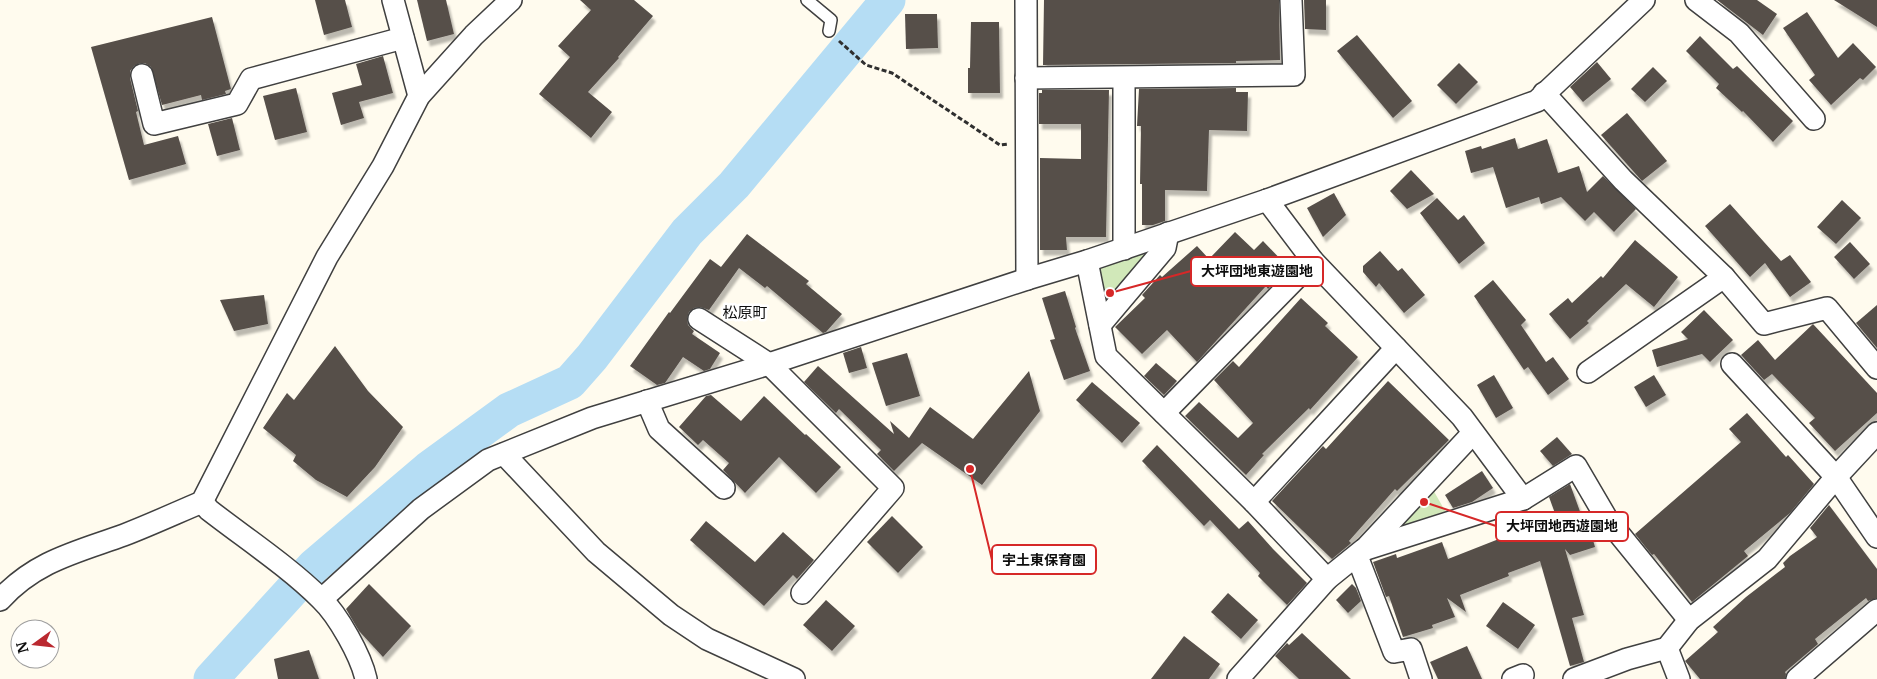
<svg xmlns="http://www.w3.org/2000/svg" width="1877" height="679" viewBox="0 0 1877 679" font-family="Merriweather,'Noto Sans JP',serif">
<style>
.green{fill:#d1e8b9}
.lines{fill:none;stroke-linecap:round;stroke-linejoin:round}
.river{stroke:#b5ddf4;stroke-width:35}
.building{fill:#564f4a;filter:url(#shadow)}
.service-casing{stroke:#404040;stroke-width:14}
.minor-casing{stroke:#404040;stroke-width:24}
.path{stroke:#2f2f2f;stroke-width:3;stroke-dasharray:5 2.5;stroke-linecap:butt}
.service{stroke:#fff;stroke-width:11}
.minor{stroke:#fff;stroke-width:21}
.labels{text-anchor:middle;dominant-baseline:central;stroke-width:5;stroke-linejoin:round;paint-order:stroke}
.quarter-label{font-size:15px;fill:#0d0d0d;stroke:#fff}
.leader{fill:none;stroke:#d62828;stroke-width:2}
.callout-dot{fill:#d62828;stroke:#fff;stroke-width:2}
.callout{fill:#fff;stroke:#d62828;stroke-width:2}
.callout-label{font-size:14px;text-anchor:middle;font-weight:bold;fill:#0d0d0d}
</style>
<defs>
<filter id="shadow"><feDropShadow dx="3" dy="5.5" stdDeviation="1" flood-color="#0004"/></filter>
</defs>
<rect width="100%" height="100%" fill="#fffbee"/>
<g class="green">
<path d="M1168 233 1100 325 1087 261Z"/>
<path d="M1428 481 1452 523 1363 550Z"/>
</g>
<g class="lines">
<path class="river" d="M211 679 314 566 428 469 509 410 570 382 592 357 687 232 734 185 888 0"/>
</g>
<g class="building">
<path d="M315 0H345L352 27 324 35Z"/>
<path d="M417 0H446L454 34 427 41Z"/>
<path d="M580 0H634L653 16 618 57 619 58 588 92 612 112 591 138 539 94 570 57 558 46 591 10Z"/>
<path d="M1044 0H1279L1280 60 1236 61V63L1043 65Z"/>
<path d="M1304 0H1326V30L1305 29Z"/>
<path d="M1717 0H1757L1777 14 1763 35Z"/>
<path d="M1834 0H1877V27Z"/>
<path d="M1807 12 1838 58 1853 43 1876 67 1863 80 1860 78 1831 105 1809 80 1815 75 1783 28Z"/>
<path d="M905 14H937L938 48 906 49Z"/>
<path d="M212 17 231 89 225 91 226 94 202 100 201 95 162 105 151 67 145 63H140L134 66 130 71V78L138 111 136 112 144 145 178 136 186 164 129 180 91 47Z"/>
<path d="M971 22H999L1000 93H968V68H970Z"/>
<path d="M1357 35 1412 101 1393 118 1337 51Z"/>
<path d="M1700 36 1733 69 1737 66 1793 121 1773 142 1743 111 1742 112 1716 88 1719 84 1686 51Z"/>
<path d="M383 56 393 93 359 102 364 118 341 125 332 93 362 85 356 64Z"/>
<path d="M1597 62 1611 79 1583 102 1570 87Z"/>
<path d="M1459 63 1478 82 1456 104 1437 85Z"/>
<path d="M1653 67 1667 81 1645 102 1631 89Z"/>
<path d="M296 88 307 132 275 140 263 96Z"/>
<path d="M1236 88V92H1248L1247 131 1209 130 1207 191 1165 190V221L1153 225H1142V184H1140L1141 126H1137L1139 89Z"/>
<path d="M1042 90H1109L1106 237H1066L1067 250H1040V158L1081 159V124H1039V93H1042Z"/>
<path d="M1627 113 1667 161 1642 181 1601 135Z"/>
<path d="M232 118 240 150 217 156 208 124Z"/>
<path d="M1515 138 1518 149 1547 139 1558 173 1579 166 1587 192 1603 176 1636 209 1614 232 1594 212 1585 221 1561 197 1541 204 1539 197 1506 208 1493 167 1471 173 1465 151 1481 146 1482 149Z"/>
<path d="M1411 170 1434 194 1407 209 1390 191Z"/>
<path d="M1334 193 1346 215 1323 237 1307 208Z"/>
<path d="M1437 198 1458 220 1464 215 1485 243 1459 264 1420 213Z"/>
<path d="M1842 200 1861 218 1836 244 1817 227Z"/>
<path d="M1730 204 1781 261 1790 255 1811 282 1790 297 1765 263 1750 277 1705 226Z"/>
<path d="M1235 232 1254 250 1263 241 1289 268 1268 289 1266 286 1197 362 1167 330 1142 354 1115 327 1145 298 1142 295 1160 275 1162 277 1197 246 1209 259Z"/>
<path d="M747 234 809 281 806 284 842 314 826 332 823 333 767 286 765 288 739 268 709 310 700 307 694 308 689 312 687 318 688 325 694 331 692 334 720 353 710 369 704 371 683 357 665 383 657 385 630 366 669 312 670 313 710 259 721 267Z"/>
<path d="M1635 240 1678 277 1654 307 1626 284 1587 321 1589 323 1570 339 1549 314 1568 298 1572 303 1601 276 1603 278Z"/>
<path d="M1850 242 1870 264 1854 279 1834 257Z"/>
<path d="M1380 251 1398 271 1402 268 1425 295 1404 313 1379 283 1376 287 1363 272V266Z"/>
<path d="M1493 280 1526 320 1521 325 1546 362 1553 357 1569 379 1548 395 1528 367 1524 370 1474 296Z"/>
<path d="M1065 291 1076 327 1075 328 1090 371 1064 380 1050 340 1055 339 1042 298Z"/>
<path d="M264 295 268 324 234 331 220 300Z"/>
<path d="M1301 298 1328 323 1325 326 1358 357 1310 410 1309 408 1262 454 1264 455 1246 475 1185 416 1199 402 1238 438 1253 423 1214 380 1233 361 1239 367Z"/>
<path d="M1877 305V348L1856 323Z"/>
<path d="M1704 310 1733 340 1710 362 1702 354 1657 367 1652 350 1688 339 1681 332Z"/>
<path d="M1813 324 1877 393V413L1835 451 1809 423 1815 418 1772 374 1764 380 1741 355 1758 340 1775 360Z"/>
<path d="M335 346 368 391 403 427 375 467 347 497 316 480 293 461 296 455 263 428 287 393 294 400Z"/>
<path d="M861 347 867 368 849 373 843 353Z"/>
<path d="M907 353 920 396 886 406 872 363Z"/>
<path d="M1156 363 1177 381 1164 395 1144 376Z"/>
<path d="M818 366 894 434 890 421 909 438 930 407 973 439 1029 371 1040 411 982 485 922 443 894 471 877 454 881 450 839 409 836 413 804 382Z"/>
<path d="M1494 375 1513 408 1496 418 1477 385Z"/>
<path d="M1654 375 1666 395 1646 407 1634 387Z"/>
<path d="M1388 381 1449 440 1397 491 1395 489 1349 541 1351 543 1349 545 1332 559 1272 501 1323 446 1326 449Z"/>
<path d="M1092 382 1140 423 1122 443 1076 400Z"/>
<path d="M711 395 741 421 764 396 805 435 806 434 841 467 816 493 779 457 745 493 723 470 729 463 703 440 698 445 679 427 706 396Z"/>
<path d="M1747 413 1786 457 1788 455 1814 484 1790 513 1744 551 1748 556 1692 602 1654 554 1652 555 1635 534 1741 442 1729 429Z"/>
<path d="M1557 437 1572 454 1553 466 1540 451Z"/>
<path d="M1157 445 1239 529 1248 521 1273 549 1307 583 1287 605 1258 576 1260 573 1210 520 1204 526 1142 461Z"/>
<path d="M1482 471 1493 488 1472 502 1453 508 1445 495Z"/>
<path d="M1570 484 1582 517 1586 516 1595 547 1570 555 1565 549 1584 615 1572 618 1584 662 1570 666 1540 561 1508 573 1509 576 1460 595 1466 612 1447 598 1455 617 1432 625 1433 628 1403 637 1389 596 1386 597 1373 562 1396 554 1397 558 1442 542 1448 559 1509 535 1508 533 1556 516 1549 497Z"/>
<path d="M1829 505 1877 569V598L1868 601 1866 598 1815 639 1818 644 1785 672 1786 674 1785 679H1700L1685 661 1718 632 1713 627 1746 597 1785 567 1783 563 1790 556 1817 537 1810 528Z"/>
<path d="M892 516 923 547 898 573 867 542Z"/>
<path d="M706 521 755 562 783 532 814 560 797 579 793 575 764 606 690 540Z"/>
<path d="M369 584 411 626 383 657 359 631 346 609Z"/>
<path d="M1352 584 1356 588 1361 601 1348 613 1336 600Z"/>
<path d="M1228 593 1258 620 1241 639 1211 612Z"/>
<path d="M826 600 855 626 832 651 803 625Z"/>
<path d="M1503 602 1535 625 1518 649 1486 626Z"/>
<path d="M1302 633 1351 679H1299L1275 656 1287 643 1289 645Z"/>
<path d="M1184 636 1220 664 1209 679H1151Z"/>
<path d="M1467 646 1482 679H1438L1430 662Z"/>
<path d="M309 650 319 679H278L274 659Z"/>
</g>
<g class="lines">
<defs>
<path id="service" d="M807 0 831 20 829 31"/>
<g id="minor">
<path d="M393 0 419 96"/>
<path d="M1026 0 1027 279"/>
<path d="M1696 0 1739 33 1814 119"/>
<path d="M142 75 154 124 237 104 251 79 403 38"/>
<path d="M1026 78 1294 75 1291 0"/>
<path d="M1544 93 1623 180 1724 277 1588 372"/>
<path d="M1267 200 1313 261 1462 417 1523 499"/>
<path d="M1124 249V78"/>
<path d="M1087 261 1106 356 1254 502 1327 579 1363 550 1523 499 1576 466 1607 519 1689 620"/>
<path d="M1724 277 1764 324 1827 308 1877 368"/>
<path d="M699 319 769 364 893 488 802 593"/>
<path d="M1100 325 1165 248 1168 233"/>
<path d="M1732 364 1836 477 1877 537"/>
<path d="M647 401 659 429 724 488"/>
<path d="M1164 413 1313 261"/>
<path d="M504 454 596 552 671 615 707 639 794 679"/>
<path d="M202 502 209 510C245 538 289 567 321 599 338 615 361 656 366 679"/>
<path d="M1254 502 1396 348"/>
<path d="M1364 550 1473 433"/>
<path d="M1357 556 1394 652 1411 649 1421 679"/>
<path d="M322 599 421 509 488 460 592 418 769 364 1027 279 1087 261 1267 200 1537 101 1644 0"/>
<path d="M0 600C35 561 77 552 124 535 150 525 176 513 202 502L327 257 383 166 419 96 474 35 511 0"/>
<path d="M1667 648 1679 679"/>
<path d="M1238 679 1327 579"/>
<path d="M1513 679 1523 675"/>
<path d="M1574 679 1627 659 1667 648 1689 620 1767 559 1836 477 1877 433"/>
<path d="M1797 679 1877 610"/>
</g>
</defs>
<use href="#service" class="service-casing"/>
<use href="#minor" class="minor-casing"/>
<path class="path" d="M839 41 866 65 892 73 1000 145 1008 144"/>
<use href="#service" class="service"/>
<use href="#minor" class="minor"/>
</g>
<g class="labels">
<g class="quarter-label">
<text x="745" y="312">松原町</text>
</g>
</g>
<path class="leader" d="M1110 293L1191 271M1424 502L1496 526M970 469L992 560"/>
<g class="callout-dot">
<circle cx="1110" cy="293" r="5"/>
<circle cx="1424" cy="502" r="5"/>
<circle cx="970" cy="469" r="5"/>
</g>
<g class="callout">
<rect x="1191" y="257" width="132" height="29" rx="5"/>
<rect x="1496" y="512" width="132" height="29" rx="5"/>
<rect x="992" y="545" width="104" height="29" rx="5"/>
</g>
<g class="callout-label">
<text x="1257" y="276">大坪団地東遊園地</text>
<text x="1562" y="531">大坪団地西遊園地</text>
<text x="1044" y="565">宇土東保育園</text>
</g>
<g transform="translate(35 644) rotate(255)"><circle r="24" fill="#ffffff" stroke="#9e9e9e"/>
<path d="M0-4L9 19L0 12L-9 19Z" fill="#ba2930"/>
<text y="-8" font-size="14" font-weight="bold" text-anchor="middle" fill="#0d0d0d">N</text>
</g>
</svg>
